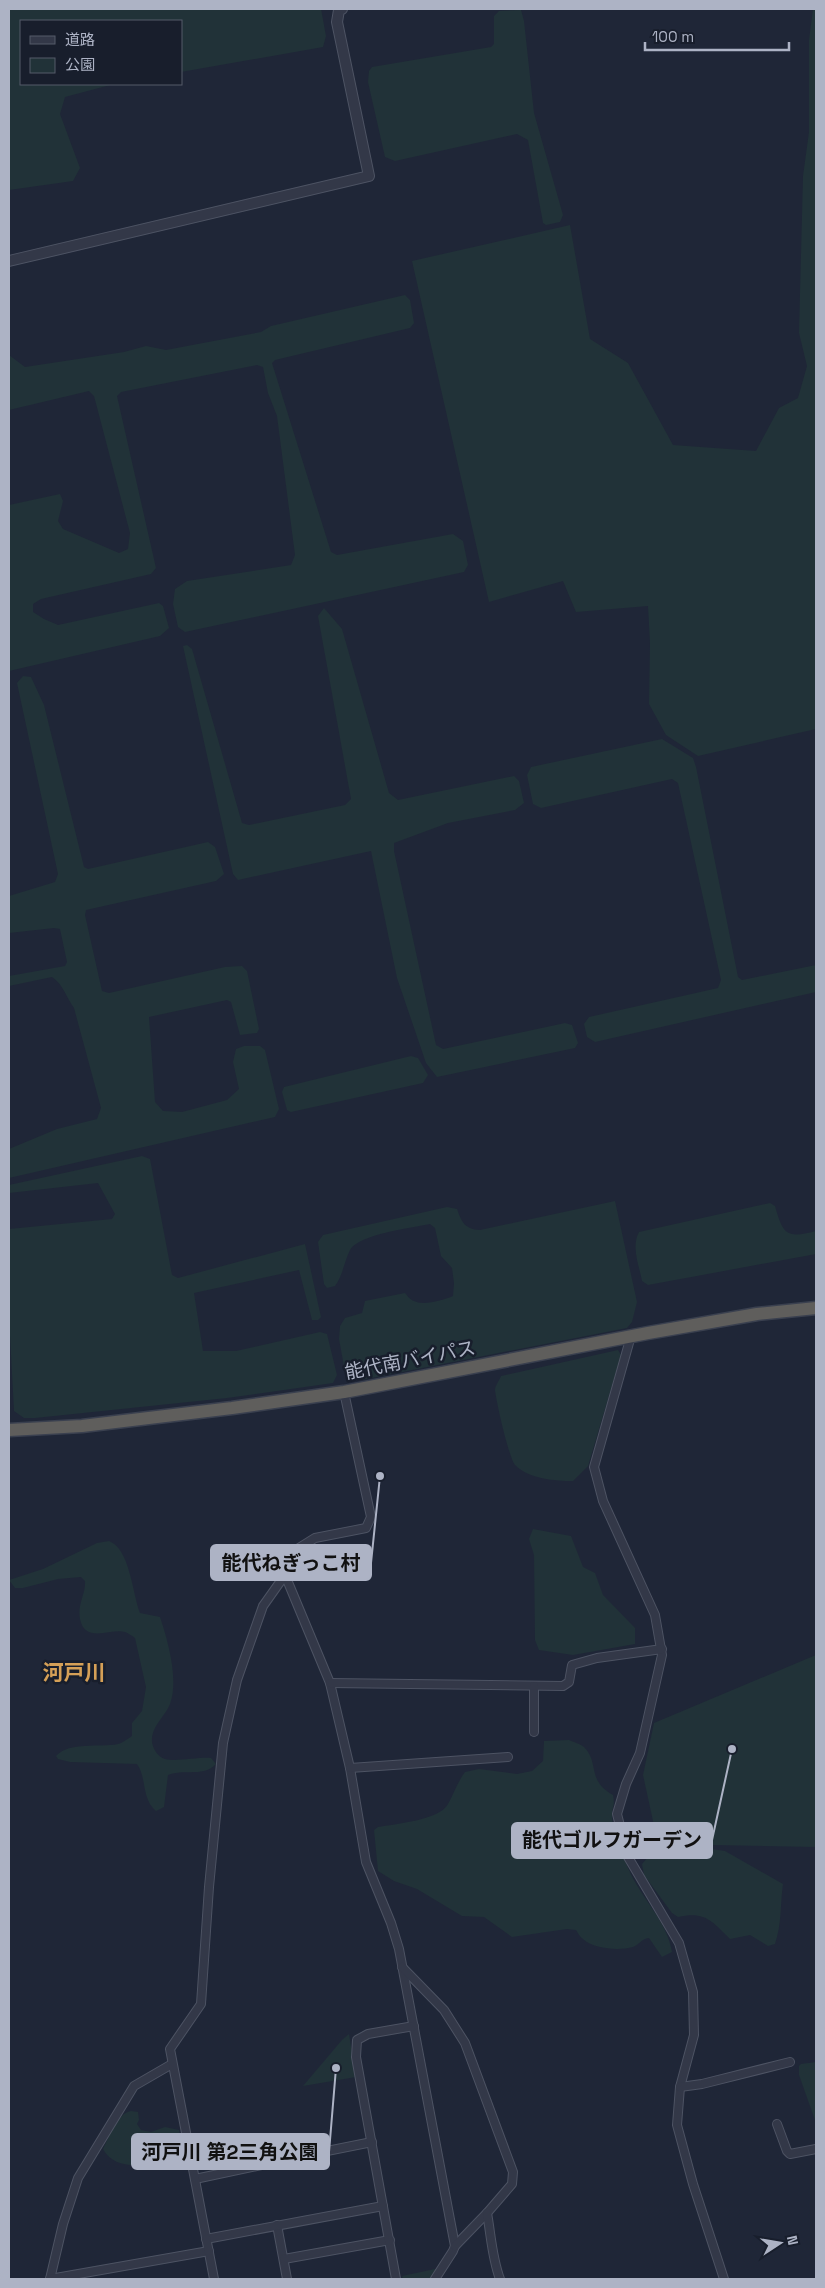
<svg xmlns="http://www.w3.org/2000/svg" width="825" height="2288" viewBox="0 0 825 2288" font-family="'Space Grotesk','Noto Sans JP',sans-serif">
<style>
.green{fill:#213238}
.lines{fill:none;stroke-linecap:round;stroke-linejoin:round}
.minor-casing{stroke:#4d5363;stroke-width:10}
.tertiary-casing{stroke:#4d5363;stroke-width:12}
.trunk-casing{stroke:#3a404f;stroke-width:15}
.minor{stroke:#333848;stroke-width:8}
.tertiary{stroke:#333848;stroke-width:10}
.trunk{stroke:#5f5e5c;stroke-width:12}
.labels{text-anchor:middle;dominant-baseline:central;stroke-width:5;stroke-linejoin:round;paint-order:stroke}
.street-label{font-size:19px;fill:#adb3c5;stroke:#181e2c}
.quarter-label{font-size:21px;font-weight:bold;fill:#d5a057;stroke:#181e2c}
.leader{fill:none;stroke:#adb3c5;stroke-width:2}
.callout-dot{fill:#adb3c5;stroke:#181e2c;stroke-width:2}
.callout{fill:#adb3c5;stroke:#adb3c5;stroke-width:2}
.callout-label{font-size:20px;text-anchor:middle;font-weight:bold;fill:#111}
</style>
<rect width="100%" height="100%" fill="#1f2637"/>
<g class="green">
<path d="M9 9H321L326 36 323 47 181 72V21H21V84H114L65 97 60 114 80 168 73 181 9 190Z"/>
<path d="M813 9H816V729L698 756 666 735 649 704 650 643 648 606 576 612 563 581 489 602 412 261 570 225 590 339 628 363 673 445 756 451 779 408 798 398 807 366 799 333 803 176 809 132V40Z"/>
<path d="M521 10 524 21 534 113 563 215 560 222 546 225 543 223 528 140 517 134 395 161 385 157 368 82 369 71 372 67 491 47 494 44V16L499 11Z"/>
<path d="M405 295 410 300 414 323 410 328 275 360 272 363 331 552 337 555 453 534 463 541 468 565 464 572 185 632 178 627 173 604 175 589 187 581 291 565 295 555 277 416 268 393 263 367 257 365 121 392 117 396 156 568 151 574 41 599 33 604V612L44 619 58 625 159 603 163 606 169 628 160 636 9 671V505L60 494 63 501 58 521 63 529 119 553 128 549 130 533 94 396 89 391 9 410V355L25 367 124 352 146 346 166 350 261 332 271 326Z"/>
<path d="M324 608 342 629 389 793 398 800 514 776 519 781 524 803 515 810 448 823 394 843V851L436 1045 443 1049 565 1023 572 1025 578 1043 575 1048 437 1077 426 1063 397 978 371 851 238 880 233 874 183 646 187 645 192 649 242 823 249 825 345 805 351 799 318 616Z"/>
<path d="M23 676 31 677 44 705 84 867 88 869 208 842 215 847 224 874 216 881 86 910 85 915 102 991 109 993 225 967 242 966 247 971 259 1029 257 1033 240 1035 231 1002 227 1000 149 1017 155 1102 163 1111 182 1112 227 1100 239 1089 233 1062 236 1049 244 1046H260L265 1050 279 1109 275 1117 9 1178V1149L57 1129 97 1119 101 1108 74 1008C66 997 63 984 52 977L9 986V976L65 966 67 962 60 929 54 928 9 933V896L55 882 58 874 17 683Z"/>
<path d="M662 739 693 758 696 767 738 977 742 980 816 965V992L595 1042 587 1037 584 1024 589 1017 718 988 721 980 678 783 672 779 541 808 533 804 527 775 531 767Z"/>
<path d="M411 1056 418 1058 428 1075 423 1083 291 1112 287 1110 282 1092 284 1087Z"/>
<path d="M142 1156 150 1159 172 1275 178 1278 305 1244 321 1317 318 1320H312L299 1270 194 1293 203 1351H236L320 1332 327 1334 337 1375 333 1383 227 1398 35 1418H24L14 1411 9 1317V1229L112 1219 115 1214 98 1183 9 1193V1185Z"/>
<path d="M615 1201 637 1302 632 1322 627 1328 361 1380 351 1378 345 1372 339 1339 340 1326 345 1318 362 1313 365 1301 405 1293C407 1295 410 1300 414 1301 423 1306 444 1300 453 1296L454 1283 452 1268 441 1256 435 1228 430 1224C412 1228 359 1234 350 1250 344 1262 343 1275 335 1286L327 1288 324 1284 318 1242 323 1235 447 1207 457 1209C462 1223 465 1229 480 1230Z"/>
<path d="M770 1203 775 1206C783 1234 786 1239 816 1231V1254L648 1285 642 1281C639 1265 631 1247 639 1232Z"/>
<path d="M618 1350 621 1355 588 1466 573 1481C555 1481 529 1479 515 1465 509 1458 496 1401 495 1390 495 1386 499 1381 501 1376Z"/>
<path d="M533 1529 571 1536 583 1567 595 1573 603 1595 635 1628V1644L573 1655 539 1650 535 1640 534 1555 529 1539Z"/>
<path d="M109 1541C130 1549 132 1592 140 1613L160 1617C168 1641 179 1680 170 1704 165 1717 151 1726 152 1742 153 1749 158 1757 165 1759 176 1762 198 1757 211 1758L216 1764C203 1778 184 1768 168 1775L164 1807 156 1811C141 1798 147 1778 137 1764L70 1762 58 1759 56 1756C70 1741 99 1748 118 1744 123 1743 127 1739 132 1736V1723L142 1711 146 1687 135 1638C132 1636 128 1633 125 1632 111 1628 85 1644 80 1619 77 1604 86 1594 85 1581L81 1577 58 1579 23 1588H15L9 1580 43 1569 97 1543Z"/>
<path d="M816 1655V1847L658 1844 643 1775 654 1723Z"/>
<path d="M569 1740C573 1742 581 1744 584 1747 600 1763 586 1780 613 1795 615 1806 613 1804 612 1813 611 1828 623 1857 629 1870 641 1898 667 1921 672 1952L662 1957 649 1938C641 1939 639 1945 633 1947 619 1951 594 1949 583 1939 580 1937 578 1933 576 1930L567 1929 512 1937 484 1917 462 1916 417 1889 394 1881 378 1871 374 1830 378 1827C395 1824 440 1820 448 1804 454 1793 457 1783 465 1772L479 1769 517 1774 532 1771 543 1761 544 1741Z"/>
<path d="M705 1848 725 1851 783 1884C780 1906 782 1923 775 1944L768 1946 750 1935 730 1939C712 1921 705 1911 678 1917L672 1913 644 1875 642 1864 650 1855Z"/>
<path d="M349 2034 356 2077 303 2086 342 2040Z"/>
<path d="M816 2062V2123L799 2075V2066L801 2064Z"/>
<path d="M131 2111 138 2112 139 2120 137 2124 141 2130 151 2132 165 2127 179 2130 182 2149 180 2157C157 2162 118 2176 103 2149 110 2136 116 2114 131 2111Z"/>
<path d="M440 2268 432 2279H403L402 2276Z"/>
</g>
<g class="lines">
<defs>
<g id="minor">
<path d="M631 1336 594 1467 603 1501 655 1615 662 1655 640 1753 626 1784 617 1814 628 1857 679 1943 693 1992 694 2035 680 2087 677 2125 693 2184 724 2279"/>
<path d="M285 1575 330 1683 350 1768 366 1862 391 1923 399 1949 455 2246 453 2251 435 2279"/>
<path d="M330 1683 563 1686 569 1682 572 1665 597 1658 662 1649"/>
<path d="M534 1686V1732"/>
<path d="M350 1768 508 1757"/>
<path d="M402 1967 444 2010 465 2043 513 2172 512 2184 487 2213 455 2246"/>
<path d="M680 2087 702 2084 790 2062"/>
<path d="M777 2124 787 2151 790 2154 816 2149"/>
<path d="M327 2151 372 2142"/>
<path d="M195 2179 285 2160"/>
<path d="M487 2213C491 2235 492 2258 500 2279"/>
<path d="M277 2225 287 2279"/>
<path d="M206 2239 383 2206"/>
<path d="M284 2259 390 2240"/>
<path d="M50 2279 63 2224 78 2178 134 2086 172 2064"/>
<path d="M50 2279 209 2251"/>
<path d="M214 2279 170 2049 201 2004 209 1887 223 1743 237 1680 263 1606 285 1575 299 1548 315 1538 366 1528 371 1517 344 1392"/>
<path d="M396 2279 356 2057 357 2040 368 2034 414 2026"/>
</g>
<path id="tertiary" d="M9 261 369 176 337 22 339 10 342 9"/>
<path id="trunk" d="M9 1430 82 1426 232 1408 344 1392 648 1333 757 1314 816 1308"/>
</defs>
<use href="#minor" class="minor-casing"/>
<use href="#tertiary" class="tertiary-casing"/>
<use href="#trunk" class="trunk-casing"/>
<use href="#minor" class="minor"/>
<use href="#tertiary" class="tertiary"/>
<use href="#trunk" class="trunk"/>
</g>
<g class="labels">
<g class="street-label">
<text transform="translate(410 1360) rotate(-11)">能代南バイパス</text>
</g>
<g class="quarter-label">
<text x="74" y="1672">河戸川</text>
</g>
</g>
<path class="leader" d="M380 1476L371 1563M732 1749L712 1840M336 2068L329 2152"/>
<g class="callout-dot">
<circle cx="380" cy="1476" r="5"/>
<circle cx="732" cy="1749" r="5"/>
<circle cx="336" cy="2068" r="5"/>
</g>
<g class="callout">
<rect x="211" y="1545" width="160" height="35" rx="5"/>
<rect x="512" y="1823" width="200" height="35" rx="5"/>
<rect x="132" y="2134" width="197" height="35" rx="5"/>
</g>
<g class="callout-label">
<text x="291" y="1570">能代ねぎっこ村</text>
<text x="612" y="1847">能代ゴルフガーデン</text>
<text x="230" y="2159">河戸川 第2三角公園</text>
</g>
<rect width="825" height="2288" fill="none" stroke="#adb3c5" stroke-width="20"/>
<rect x="20" y="20" width="162" height="65" fill="#181e2c" stroke="#545a69"/>
<rect x="30" y="36" width="25" height="8" fill="#333848" stroke="#545a69"/>
<text x="65" y="45" font-size="15" fill="#adb3c5">道路</text>
<rect x="30" y="58" width="25" height="15" fill="#213238" stroke="#545a69"/>
<text x="65" y="70" font-size="15" fill="#adb3c5">公園</text>
<g transform="translate(780 2243) rotate(78)" stroke="#181e2c" stroke-width="4" paint-order="stroke">
<path d="M0-4L9 19L0 12L-9 19Z" fill="#adb3c5"/>
<text y="-8" font-size="14" font-weight="bold" text-anchor="middle" fill="#adb3c5">N</text>
</g>
<path d="M645 42v8h144v-8" fill="none" stroke="#adb3c5" stroke-width="2.5"/>
<text x="652" y="42" font-size="15" fill="#adb3c5" stroke="#181e2c" stroke-width="4" paint-order="stroke">100 m</text>
</svg>
